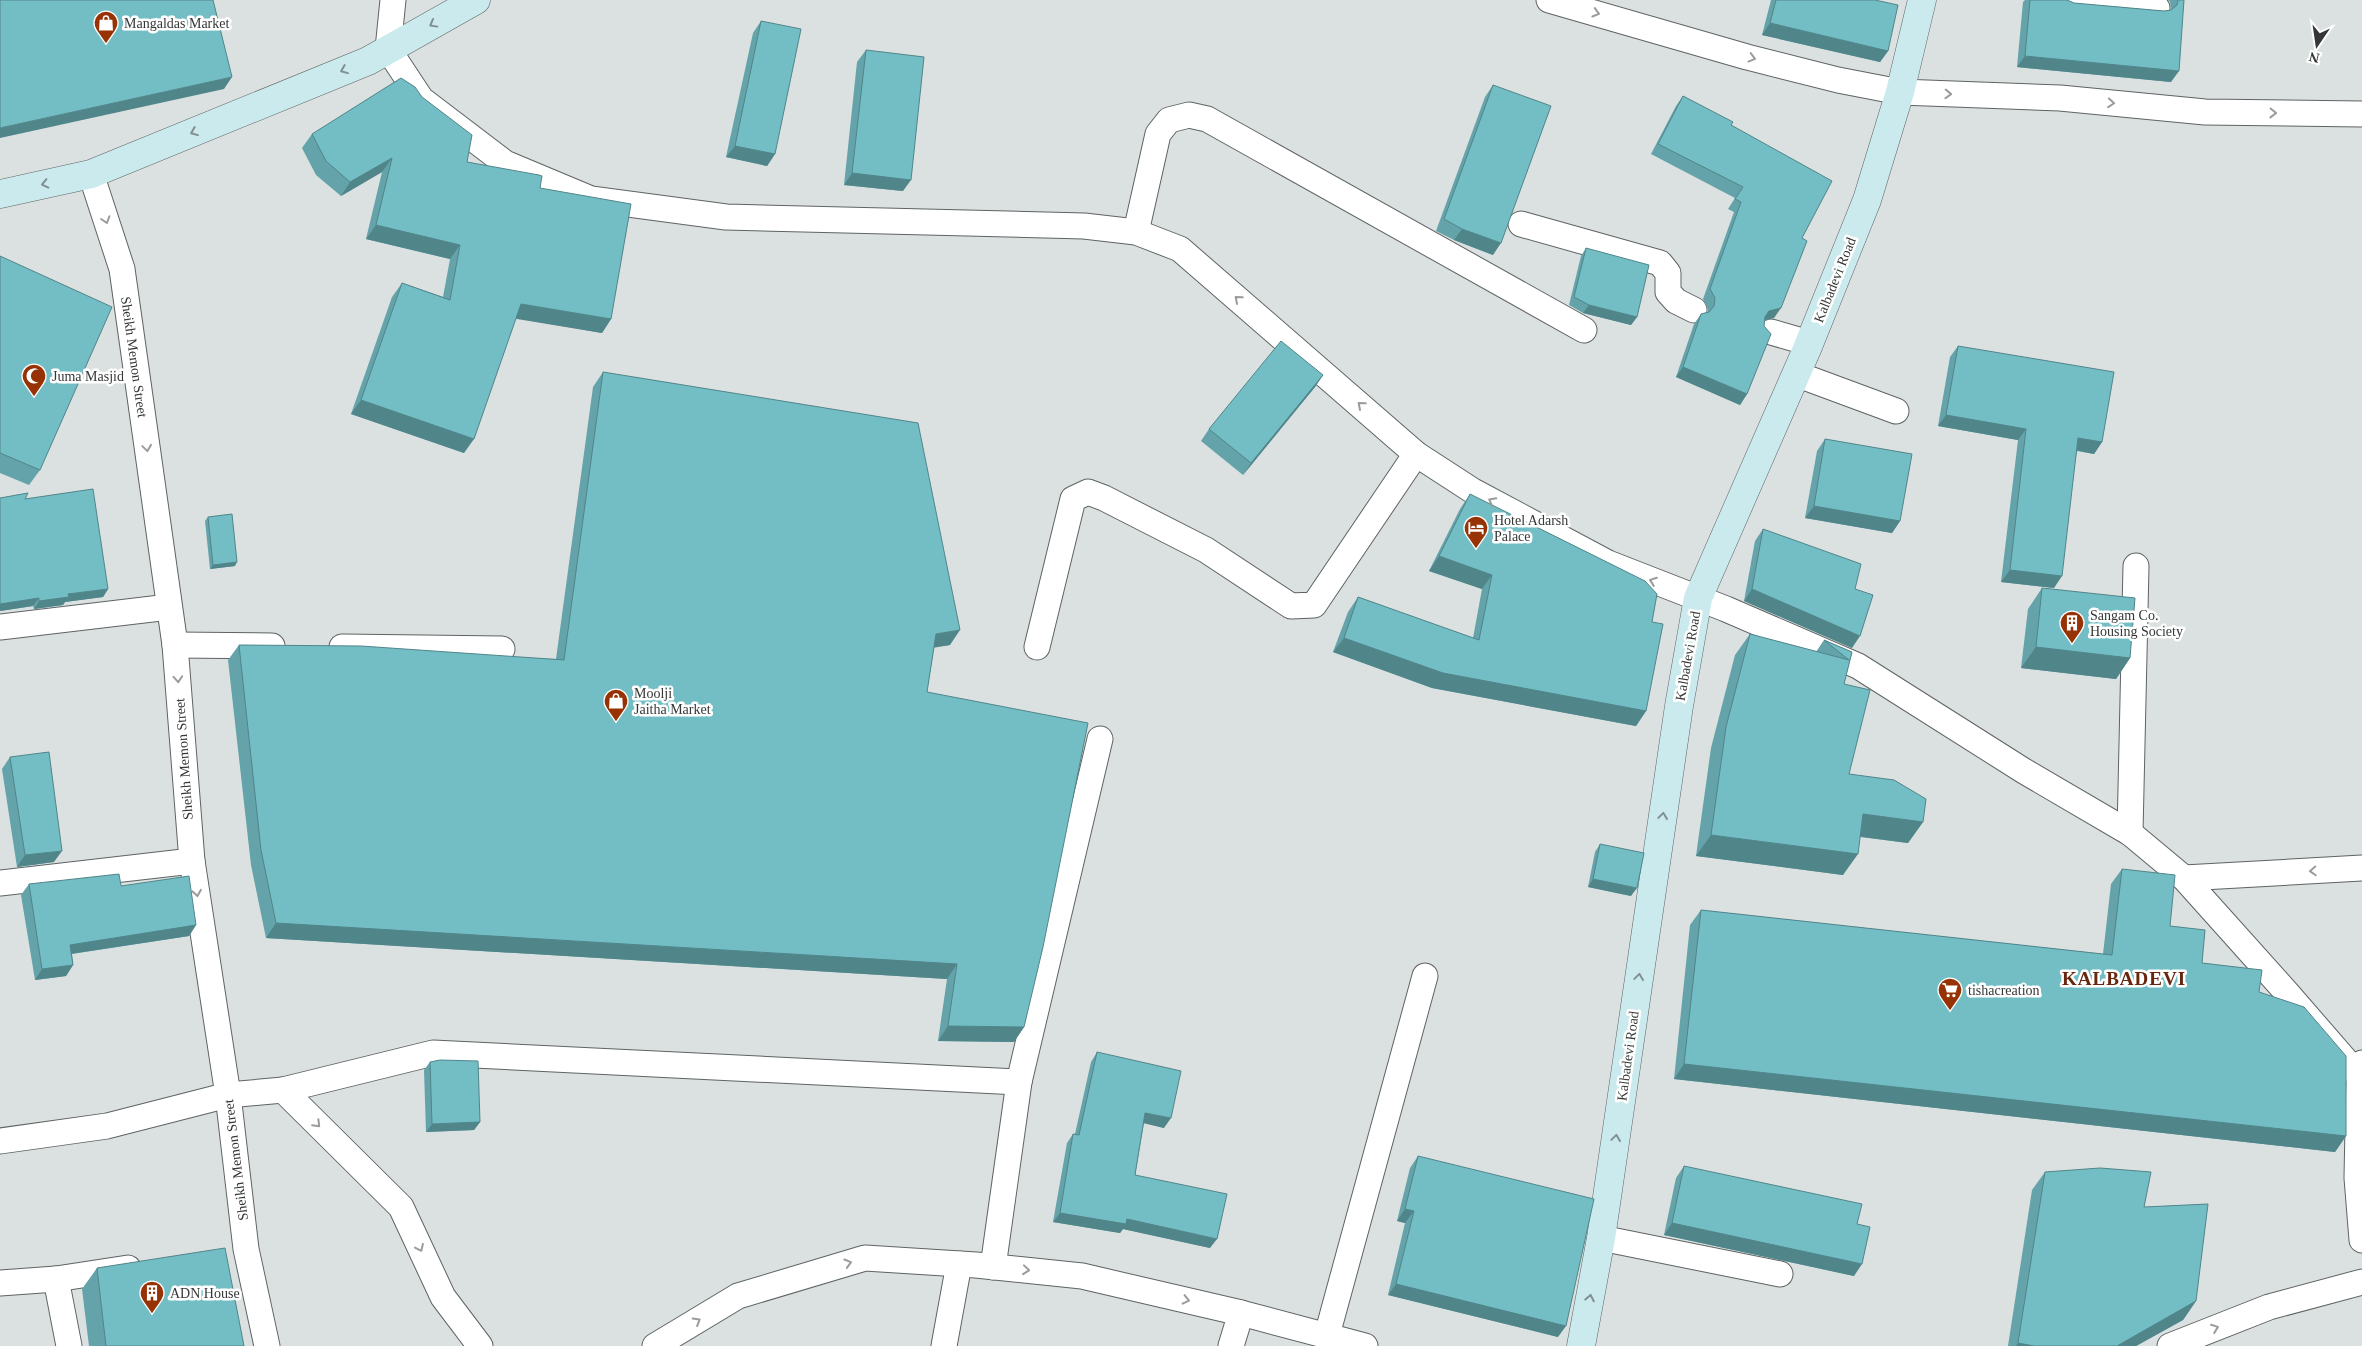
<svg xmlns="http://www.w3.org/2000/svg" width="2362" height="1346" viewBox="0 0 2362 1346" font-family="'Times New Roman',serif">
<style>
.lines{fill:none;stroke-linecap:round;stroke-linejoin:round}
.street-casing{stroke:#5e6363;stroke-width:27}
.secondary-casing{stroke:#5e6363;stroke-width:29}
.street{stroke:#fff;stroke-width:25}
.secondary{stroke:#cbeaed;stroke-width:28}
.wall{fill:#63a3a9}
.shaded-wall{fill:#50858a}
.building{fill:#73bec5;stroke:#50858a}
.oneway{stroke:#9a9b9b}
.oneway2{stroke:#809092}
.labels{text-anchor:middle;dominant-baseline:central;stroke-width:5;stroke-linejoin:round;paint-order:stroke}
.poi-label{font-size:14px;fill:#353737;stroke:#fff;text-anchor:start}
.street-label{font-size:14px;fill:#353737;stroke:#fff}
.district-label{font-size:19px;font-weight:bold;letter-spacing:1px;fill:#67260d;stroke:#fff}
</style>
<rect width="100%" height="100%" fill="#dbe0e0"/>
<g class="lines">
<defs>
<g id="street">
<path d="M393 0 388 49 421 99 505 163 591 199 726 217 1084 226 1136 232 1180 249 1416 454 1473 491 1608 563 1726 609 1858 666 2024 771 2130 833 2184 878 2288 994 2359 1076"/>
<path d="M1549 0 1747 57 1838 80 1900 92 2060 98 2205 112 2362 114"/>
<path d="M2068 0 2157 8"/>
<path d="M91 174 122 269 175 645 192 861 228 1095 246 1249 267 1346"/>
<path d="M1521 224 1660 263 1668 273V292L1676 301 1694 310"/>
<path d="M1136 232 1158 134 1169 120 1189 115 1207 119 1584 330"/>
<path d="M1771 332 1809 343"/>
<path d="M1796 374 1896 411"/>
<path d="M0 627 169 607"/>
<path d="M175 645 272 646"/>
<path d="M342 647 502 649"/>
<path d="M1037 647 1073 499 1088 492 1104 498 1206 550 1291 606 1314 605 1416 454"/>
<path d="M2130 833 2136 566"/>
<path d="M2184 878 2362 868"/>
<path d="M0 883 192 861"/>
<path d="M2362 1063 2359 1076 2357 1178 2362 1240"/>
<path d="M283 1090 401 1207 443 1297 480 1346"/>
<path d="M0 1141 107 1126 228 1095 283 1090 433 1053 1019 1082"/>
<path d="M1601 1238 1780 1274"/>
<path d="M993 1267 1019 1082 1100 739"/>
<path d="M56 1279 69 1346"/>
<path d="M0 1283 56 1279 128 1268"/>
<path d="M1327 1335 1425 976"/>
<path d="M655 1346 738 1296 865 1258 976 1265 1082 1276 1241 1313 1365 1346"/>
<path d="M944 1346 959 1264"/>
<path d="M1231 1346 1241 1313"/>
<path d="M2170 1346 2269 1307 2362 1282"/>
</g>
<g id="secondary">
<path d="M0 194 91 174 368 61 476 0"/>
<path d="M1581 1346 1601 1238 1679 706 1698 598 1807 349 1867 200 1900 92 1922 0"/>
</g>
</defs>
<use href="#street" class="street-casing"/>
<use href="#secondary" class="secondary-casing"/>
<use href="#street" class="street"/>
<use href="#secondary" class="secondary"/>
</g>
<g class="wall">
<path d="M1771 0H1875L1888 51 1880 62 1762 35Z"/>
<path d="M2025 0H2067L2074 3 2164 11 2171 10 2170 2 2168 0H2184L2171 82 2017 67 2023 2Z"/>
<path d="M761 21 775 154 767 166 726 157 753 33Z"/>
<path d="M866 50 903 191 844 185 857 62Z"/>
<path d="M1493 85V255L1454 240 1436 231 1485 97Z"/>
<path d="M1683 96 1731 125 1802 238 1774 318 1764 321 1747 394 1740 405 1676 377 1694 324 1701 314 1708 312V309L1703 299 1734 212 1728 209 1735 198 1651 154 1676 106Z"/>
<path d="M312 134 467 162 540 188 611 319 602 333 516 318 464 453 351 414 392 297 402 283 443 297 450 259 366 239 382 172 341 196 316 175 302 148Z"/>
<path d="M1586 248 1637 317 1631 325 1583 313 1569 305 1581 256Z"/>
<path d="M0 256 40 470 29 485 0 473Z"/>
<path d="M1958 346 2102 442 2094 454 2077 451 2054 588 2001 582 2018 440 1938 426 1950 357Z"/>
<path d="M603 372 950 645 934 647 927 692 1024 1027 1014 1042 938 1041 947 979 266 938 251 865 228 660 239 645 556 659 593 387Z"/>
<path d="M1323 375 1315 387 1243 475 1201 441 1209 429Z"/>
<path d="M1825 439 1900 521 1892 533 1805 518 1817 451Z"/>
<path d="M1470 494 1652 622 1646 711 1636 726 1432 688 1333 652 1348 612 1358 597 1473 638 1482 589 1429 571 1460 509Z"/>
<path d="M0 498 25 499 108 589 103 597 65 602 63 605 34 609 33 606 0 611Z"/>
<path d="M208 517 235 566 210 569 205 521Z"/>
<path d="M1763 529 1855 589 1852 648 1744 601 1755 541Z"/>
<path d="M2042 588 2130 658 2116 679 2021 668 2028 609Z"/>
<path d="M1750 634 1816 652 1824 640 1852 652 1844 684 1849 774 1923 822 1908 843 1860 837 1843 875 1696 856 1711 748 1735 655Z"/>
<path d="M10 757 54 862 17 867 2 769Z"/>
<path d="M1600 844 1631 896 1588 887 1595 852Z"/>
<path d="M2122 869 2202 963 2259 992 2346 1136 2335 1152 1674 1079 1690 925 1701 910 2103 954 2111 884Z"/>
<path d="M29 884 121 886 196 925 189 936 72 954 73 965 66 976 35 980 21 895Z"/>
<path d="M1097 1052 1164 1128 1144 1123 1135 1175 1210 1248 1123 1229 1120 1233 1053 1222 1067 1143 1073 1134H1075L1091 1062Z"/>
<path d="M430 1062 480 1122 474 1130 426 1132 424 1070Z"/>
<path d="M1418 1156 1558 1337 1388 1295 1405 1223 1397 1221 1410 1168Z"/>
<path d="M1684 1166 1857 1224 1854 1276 1664 1235 1676 1178Z"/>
<path d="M2045 1172 2144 1207 2196 1301 2183 1320 2136 1346H2008L2032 1190Z"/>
<path d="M97 1268 244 1346H89L82 1289Z"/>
</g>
<g class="shaded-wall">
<path d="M1770 23 1888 51 1880 62 1762 35Z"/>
<path d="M2025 56 2179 71 2171 82 2017 67Z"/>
<path d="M232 77 224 89 0 138V128Z"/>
<path d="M735 146 775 154 767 166 726 157Z"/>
<path d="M392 158 382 172 341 196 350 182Z"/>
<path d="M852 173 911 180 903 191 844 185Z"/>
<path d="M376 225 460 245 450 259 366 239Z"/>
<path d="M1462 229 1501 243 1493 255 1454 240Z"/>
<path d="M521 304 611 319 602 333 511 318Z"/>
<path d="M1589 305 1637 317 1631 325 1583 313Z"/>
<path d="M1781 308 1774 318 1761 321 1769 311Z"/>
<path d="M1683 367 1747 394 1740 405 1676 377Z"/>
<path d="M1323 375 1315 387 1243 475 1251 463Z"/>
<path d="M361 400 474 439 464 453 351 414Z"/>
<path d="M1946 415 2026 429 2018 440 1938 426Z"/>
<path d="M2078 438 2102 442 2094 454 2070 449Z"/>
<path d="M1814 506 1900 521 1892 533 1805 518Z"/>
<path d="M1439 556 1492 575 1482 589 1429 571Z"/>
<path d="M237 562 235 566 210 569 213 565Z"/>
<path d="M2010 570 2062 576 2054 588 2001 582Z"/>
<path d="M108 589 103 597 65 602 63 605 34 609 39 601 68 594Z"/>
<path d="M1752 589 1860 636 1852 648 1744 601Z"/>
<path d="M39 598 33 606 0 611V604Z"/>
<path d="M960 630 950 645 926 649 936 634Z"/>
<path d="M1344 638 1646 711 1636 726 1432 688 1333 652Z"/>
<path d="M2036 647 2130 658 2116 679 2021 668Z"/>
<path d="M1863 814 1923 822 1908 843 1848 835Z"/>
<path d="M1711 835 1858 854 1843 875 1696 856Z"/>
<path d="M62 851 54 862 17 867 25 855Z"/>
<path d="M1593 879 1637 888 1631 896 1588 887Z"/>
<path d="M276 923 957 964 947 979 266 938Z"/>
<path d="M196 925 189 936 63 955 70 945Z"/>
<path d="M73 965 66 976 35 980 42 969Z"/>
<path d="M948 1026 1024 1027 1014 1042 938 1041Z"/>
<path d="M1684 1064 2346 1136 2335 1152 1674 1079Z"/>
<path d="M1145 1113 1171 1118 1164 1128 1139 1122Z"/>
<path d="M480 1122 474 1130 426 1132 432 1124Z"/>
<path d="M1405 1209 1414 1211 1405 1223 1397 1221Z"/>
<path d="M1060 1213 1127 1219 1217 1239 1210 1248 1123 1229 1120 1233 1053 1222Z"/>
<path d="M1672 1223 1862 1264 1854 1276 1664 1235Z"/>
<path d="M1396 1284 1566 1326 1558 1337 1388 1295Z"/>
<path d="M2196 1301 2183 1320 2136 1346H2117Z"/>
<path d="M2018 1343 2034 1346H2016Z"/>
</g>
<g class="building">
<path d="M0 0H213L232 77 0 128Z"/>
<path d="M1776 0H1875L1898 5 1888 51 1770 23Z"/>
<path d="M2030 0H2067L2074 3 2164 11 2171 10 2177 5 2178 0H2184L2179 71 2025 56Z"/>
<path d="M761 21 801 29 775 154 735 146Z"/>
<path d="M866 50 924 57 911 180 852 173Z"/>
<path d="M401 78 415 87 422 97 472 135 467 162 539 175 542 176 540 188 631 204 611 319 521 304 474 439 361 400 402 283 450 300 460 245 376 225 392 158 350 182 326 161 312 134Z"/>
<path d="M1493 85 1551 106 1501 243 1462 229 1444 219Z"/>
<path d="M1683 96 1733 122 1731 125 1832 181 1802 238 1807 241 1781 308 1769 311 1765 317 1764 326 1771 334 1747 394 1683 367 1701 314 1709 312 1714 306 1715 298 1710 289 1741 202 1735 199 1743 187 1658 144Z"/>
<path d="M1586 248 1649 265 1637 317 1589 305 1574 297Z"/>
<path d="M0 256 112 307 40 470 0 453Z"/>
<path d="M1281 341 1323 375 1251 463 1209 429Z"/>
<path d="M1958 346 2114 372 2102 442 2078 438 2062 576 2010 570 2026 429 1946 415Z"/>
<path d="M603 372 918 423 960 630 936 634 927 692 1088 723 1043 947 1024 1027 948 1026 957 964 276 923 261 850 239 645 361 646 564 660Z"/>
<path d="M1825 439 1912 454 1900 521 1814 506Z"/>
<path d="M93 489 108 589 68 594 69 597 39 601V598L0 604V498L28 493 25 499Z"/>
<path d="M1470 494 1645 581 1657 594 1652 622 1663 624 1646 711 1443 673 1344 638 1358 597 1479 640 1492 575 1439 556Z"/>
<path d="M232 514 237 562 213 565 208 517Z"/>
<path d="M1763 529 1861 564 1855 589 1873 595 1860 636 1752 589Z"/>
<path d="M2042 588 2135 598 2130 658 2036 647Z"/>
<path d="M1750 634 1849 660 1824 640 1852 652 1844 684 1870 690 1849 774 1894 780 1926 799 1923 822 1863 814 1858 854 1711 835 1726 727Z"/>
<path d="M49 752 62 851 25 855 10 757Z"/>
<path d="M1600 844 1644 853 1637 888 1593 879Z"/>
<path d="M2122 869 2175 875 2170 926 2205 930 2202 963 2262 970 2259 992 2304 1007 2346 1056V1136L1684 1064 1701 910 2112 955Z"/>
<path d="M119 874 121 886 189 876 196 925 70 945 73 965 42 969 29 884Z"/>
<path d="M1097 1052 1181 1071 1171 1118 1145 1113 1135 1175 1227 1194 1217 1239 1127 1219 1126 1224 1060 1213 1073 1134 1079 1135Z"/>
<path d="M440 1060 478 1061 480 1122 432 1124 430 1062Z"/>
<path d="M1418 1156 1594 1199 1566 1326 1396 1284 1414 1211 1405 1209Z"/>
<path d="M1684 1166 1862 1204 1857 1224 1870 1227 1862 1264 1672 1223Z"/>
<path d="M2100 1168 2151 1172 2144 1207 2208 1204 2196 1301 2117 1346H2034L2018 1343 2045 1172Z"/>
<path d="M225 1248 244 1346H106L97 1268Z"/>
</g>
<defs><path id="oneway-chevron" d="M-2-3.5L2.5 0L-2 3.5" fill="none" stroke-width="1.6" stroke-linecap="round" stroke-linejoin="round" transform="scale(1.25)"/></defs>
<g class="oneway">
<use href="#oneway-chevron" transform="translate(1596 13) rotate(16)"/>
<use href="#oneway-chevron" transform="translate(1752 58) rotate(15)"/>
<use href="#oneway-chevron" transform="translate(1948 94) rotate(2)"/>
<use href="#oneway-chevron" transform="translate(2111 103) rotate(5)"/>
<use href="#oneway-chevron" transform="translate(2273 113) rotate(1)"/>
<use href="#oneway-chevron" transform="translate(106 220) rotate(72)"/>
<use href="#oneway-chevron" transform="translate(1238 299) rotate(-139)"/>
<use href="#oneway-chevron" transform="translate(1361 405) rotate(-139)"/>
<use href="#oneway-chevron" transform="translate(147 448) rotate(82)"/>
<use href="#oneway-chevron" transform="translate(1492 501) rotate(-152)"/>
<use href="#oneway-chevron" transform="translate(1653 581) rotate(-159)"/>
<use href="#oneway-chevron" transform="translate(178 679) rotate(86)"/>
<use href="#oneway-chevron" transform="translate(2313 871) rotate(177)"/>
<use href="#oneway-chevron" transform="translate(197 893) rotate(81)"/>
<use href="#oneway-chevron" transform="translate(317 1124) rotate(45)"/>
<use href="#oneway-chevron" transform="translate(420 1248) rotate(65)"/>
<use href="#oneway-chevron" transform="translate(848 1263) rotate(-17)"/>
<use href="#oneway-chevron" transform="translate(1026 1270) rotate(6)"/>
<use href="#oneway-chevron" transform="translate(1186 1300) rotate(13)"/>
<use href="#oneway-chevron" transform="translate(697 1321) rotate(-31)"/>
<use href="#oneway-chevron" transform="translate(2215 1328) rotate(-21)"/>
</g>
<g class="oneway2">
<use href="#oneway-chevron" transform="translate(433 24) rotate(151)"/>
<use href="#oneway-chevron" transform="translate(344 70) rotate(158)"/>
<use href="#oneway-chevron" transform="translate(194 132) rotate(158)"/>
<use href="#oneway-chevron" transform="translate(45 184) rotate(167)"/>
<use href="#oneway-chevron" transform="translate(1663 816) rotate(-82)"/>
<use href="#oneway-chevron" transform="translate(1639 977) rotate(-82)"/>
<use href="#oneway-chevron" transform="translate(1616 1138) rotate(-82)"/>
<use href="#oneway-chevron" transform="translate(1590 1298) rotate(-79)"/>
</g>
<defs>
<symbol id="shop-pin" viewBox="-11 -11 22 30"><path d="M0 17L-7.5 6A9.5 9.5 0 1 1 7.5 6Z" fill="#973204" stroke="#fff"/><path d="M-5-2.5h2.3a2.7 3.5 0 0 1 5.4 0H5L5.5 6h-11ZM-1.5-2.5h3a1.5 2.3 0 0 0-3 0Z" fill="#fff"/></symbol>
<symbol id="mosque-pin" viewBox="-11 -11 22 30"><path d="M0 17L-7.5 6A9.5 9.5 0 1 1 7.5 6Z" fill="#973204" stroke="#fff"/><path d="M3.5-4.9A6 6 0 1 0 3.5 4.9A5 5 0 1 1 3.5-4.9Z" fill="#fff"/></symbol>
<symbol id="hotel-pin" viewBox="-11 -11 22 30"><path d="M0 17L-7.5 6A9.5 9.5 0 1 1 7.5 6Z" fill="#973204" stroke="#fff"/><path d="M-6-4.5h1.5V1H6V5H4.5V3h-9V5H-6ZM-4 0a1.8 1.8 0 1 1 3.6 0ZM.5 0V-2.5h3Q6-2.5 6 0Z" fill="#fff"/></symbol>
<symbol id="building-pin" viewBox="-11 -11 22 30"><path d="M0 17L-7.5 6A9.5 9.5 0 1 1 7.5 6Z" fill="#973204" stroke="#fff"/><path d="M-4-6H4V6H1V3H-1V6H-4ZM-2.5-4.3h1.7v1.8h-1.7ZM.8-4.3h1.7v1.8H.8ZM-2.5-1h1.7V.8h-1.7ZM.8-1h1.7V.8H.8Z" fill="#fff"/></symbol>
<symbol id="supermarket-pin" viewBox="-11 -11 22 30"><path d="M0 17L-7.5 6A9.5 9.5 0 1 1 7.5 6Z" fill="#973204" stroke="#fff"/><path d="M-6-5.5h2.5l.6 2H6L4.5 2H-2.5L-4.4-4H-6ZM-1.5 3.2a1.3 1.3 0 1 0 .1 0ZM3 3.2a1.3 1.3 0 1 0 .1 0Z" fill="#fff"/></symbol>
</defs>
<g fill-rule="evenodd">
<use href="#shop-pin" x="92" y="9" width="28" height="38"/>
<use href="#mosque-pin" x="20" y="362" width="28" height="38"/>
<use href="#hotel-pin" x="1462" y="514" width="28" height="38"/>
<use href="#building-pin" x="2058" y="609" width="28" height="38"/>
<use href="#shop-pin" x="602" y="687" width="28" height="38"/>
<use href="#supermarket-pin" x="1936" y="976" width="28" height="38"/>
<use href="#building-pin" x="138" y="1279" width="28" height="38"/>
</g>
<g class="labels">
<g class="poi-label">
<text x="124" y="23">Mangaldas Market</text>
<text x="52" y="376">Juma Masjid</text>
<text x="1494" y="520">Hotel Adarsh<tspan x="1494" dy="16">Palace</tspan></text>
<text x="2090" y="615">Sangam Co.<tspan x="2090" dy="16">Housing Society</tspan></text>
<text x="634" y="693">Moolji<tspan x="634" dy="16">Jaitha Market</tspan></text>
<text x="1968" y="990">tishacreation</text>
<text x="170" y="1293">ADN House</text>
</g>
<g class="street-label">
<text transform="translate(1835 280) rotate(-68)">Kalbadevi Road</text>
<text transform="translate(134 357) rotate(82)">Sheikh Memon Street</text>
<text transform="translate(1688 656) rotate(-80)">Kalbadevi Road</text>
<text transform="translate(184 759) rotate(-94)">Sheikh Memon Street</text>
<text transform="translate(1628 1056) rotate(-82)">Kalbadevi Road</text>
<text transform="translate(236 1160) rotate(-97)">Sheikh Memon Street</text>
</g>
<g class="district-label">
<text x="2124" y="978">KALBADEVI</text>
</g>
</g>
<g transform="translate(2317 45) rotate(193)" stroke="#ffffff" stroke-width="4" paint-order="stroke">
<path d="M0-4L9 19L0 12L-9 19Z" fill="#353737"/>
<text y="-8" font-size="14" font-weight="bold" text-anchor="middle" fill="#353737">N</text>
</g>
</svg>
